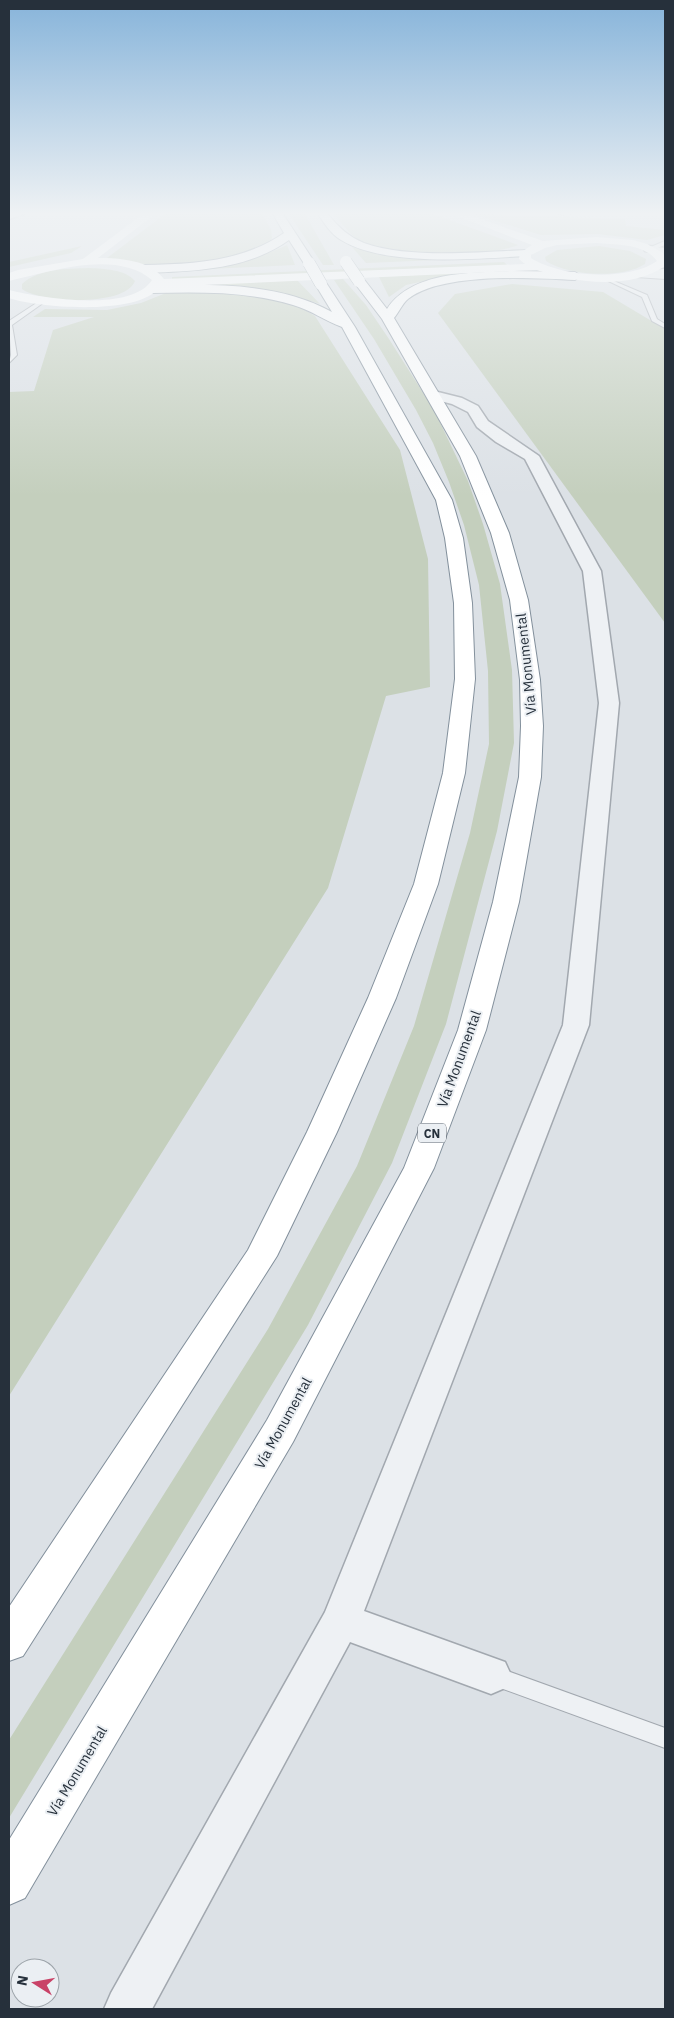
<svg xmlns="http://www.w3.org/2000/svg" width="674" height="2018" viewBox="0 0 674 2018" font-family="'IBM Plex Sans',sans-serif">
<style>
.green{fill:#c4cfbd}
.lines{fill:none;stroke-linecap:round;stroke-linejoin:round}
.lane-casing{stroke:#a2a8af;stroke-width:2}
.street-casing{stroke:#a2a8af;stroke-width:3}
.highway-casing{stroke:#83909c;stroke-width:2}
.lane{fill:#eef1f4;fill-rule:evenodd}
.street{fill:#eef1f4;fill-rule:evenodd}
.secondary{fill:#fff;fill-rule:evenodd}
.highway{fill:#fff;fill-rule:evenodd}
.highway-bridge-casing{stroke:#83909c;stroke-width:13;stroke-linecap:butt}
.highway-bridge{stroke:#fff;stroke-width:12}
.labels{text-anchor:middle;dominant-baseline:central;stroke-width:4;stroke-linejoin:round;paint-order:stroke}
.shield{fill:#ebeff3;stroke:#616972;stroke-width:1}
.shield-label{font-size:12px;font-weight:bold;fill:#26303b}
.street-label{font-size:14px;fill:#26303b;stroke:#ebeff3}
</style>
<rect width="100%" height="100%" fill="#dce1e6"/>
<g class="green">
<path d="M165 214H263L271 230 272 238C260 258 181 268 157 266 141 265 124 261 107 258Z"/>
<path d="M289 214H305L334 265H323Z"/>
<path d="M333 214H433L518 245C489 258 386 256 357 239 349 234 341 221 333 214Z"/>
<path d="M473 214 625 219 626 226 665 230V235L647 240 598 234 541 235Z"/>
<path d="M287 245 295 265 167 271C209 268 248 263 287 245Z"/>
<path d="M82 246 71 253 9 267V262Z"/>
<path d="M599 246 630 251 646 259 645 264C622 279 569 276 546 261L545 257 557 250Z"/>
<path d="M352 247C397 259 441 258 487 258L366 263Z"/>
<path d="M504 262 507 265 172 280V277Z"/>
<path d="M89 268C104 269 125 269 135 281 125 307 41 303 22 289V284C39 268 67 269 89 268Z"/>
<path d="M493 271 443 277 406 285 389 297 379 277Z"/>
<path d="M343 279 366 305 389 339 434 410 468 481 483 524 500 584 512 670 514 743 497 831 446 1024 392 1163 308 1325 9 1818V1740L268 1329 357 1166 414 1026 470 833 489 744 488 671 479 585 464 525 449 482 433 443 416 410 374 339 334 280Z"/>
<path d="M297 280 320 304C266 285 226 286 170 285Z"/>
<path d="M512 284 603 292 665 329V623L438 313 455 294Z"/>
<path d="M200 291C240 294 281 294 315 316L400 450 428 559 430 687 386 696 328 888 9 1396V392L34 391 53 330 94 317H33L45 309 107 310 141 303 166 293Z"/>
</g>
<g class="lines">
<defs>
<g id="lane">
<path d="M559 214H570L567 216Z"/>
<path d="M665 241V245L649 251 646 249Z"/>
<path d="M634 274 665 275V279L636 277Z"/>
<path d="M602 276 647 295 657 319 665 324V328L652 321 642 297 602 278Z"/>
<path d="M38 302 43 303 12 325 17 355 9 363 11 355 9 321Z"/>
<path d="M491 1665 665 1728V1748L484 1682 481 1675 484 1668Z"/>
</g>
<g id="street">
<path d="M9 214H24L9 219Z"/>
<path d="M649 246 665 248V254L645 251 644 249Z"/>
<path d="M665 269V275L645 276 639 273 645 270Z"/>
<path d="M434 391 462 398 478 406 488 421 539 456 601 571 619 703 589 1025 364 1611 505 1662 511 1675 505 1688 491 1694 350 1642 152 2009H104L111 1993 325 1612 563 1025 599 703 583 571 525 459 496 442 477 427 468 412 452 404 429 398 427 395 429 392Z"/>
</g>
<g id="highway">
<path d="M273 214H283L315 263 313 265H305L289 240C247 270 194 271 144 273L138 269 144 265C194 264 242 262 284 233Z"/>
<path d="M318 214H328C338 227 349 237 364 243 408 259 479 252 526 250L532 253 526 256C475 259 385 267 341 240 331 234 324 223 318 214Z"/>
<path d="M511 271 575 272 581 276 575 280C532 278 442 272 408 299 402 304 399 312 394 318L476 456 509 533 528 600 540 680 543 726 541 777 519 902 486 1030 434 1168 293 1442 25 1898 9 1905V1840L267 1420 404 1168 458 1030 493 902 519 777 521 726 520 680 510 600 491 533 460 456 382 319 353 281 359 277 363 278 387 309C412 271 471 273 511 271Z"/>
<path d="M321 280 325 281 355 327 452 500 463 538 472 603 475 679 465 773 438 884 396 998 337 1132 277 1256 23 1656 9 1661V1607L248 1250 307 1132 368 998 414 884 443 773 455 679 454 603 445 538 436 500 342 327C325 321 311 310 293 305 248 291 199 292 152 293L146 289C152 282 167 285 175 285 227 284 286 286 332 312L315 284Z"/>
</g>
</defs>
<use href="#lane" class="lane-casing"/>
<use href="#street" class="street-casing"/>
<use href="#highway" class="highway-casing"/>
<use href="#lane" class="lane"/>
<use href="#street" class="street"/>
<path class="secondary" d="M143 214H155L98 258C120 258 150 260 164 279L525 264 519 259 520 253 532 245 452 214H467L543 241 596 237 633 240 647 244 663 253 665 256V266C631 290 574 283 537 270L159 287C141 316 38 308 9 298V290C41 298 131 313 152 280 115 249 50 272 9 281V273L18 270 83 259ZM596 243C616 245 644 243 657 261 627 282 561 277 531 258V255L545 248 557 245Z"/>
<use href="#highway" class="highway"/>
<defs>
<g id="highway-bridge">
<path d="M346 262 359 281"/>
<path d="M309 263 321 284"/>
</g>
</defs>
<use href="#highway-bridge" class="highway-bridge-casing"/>
<use href="#highway-bridge" class="highway-bridge"/>
</g>
<linearGradient id="sky" x2="0" y2="1"><stop stop-color="#87b4da"/><stop offset="0.43" stop-color="#eff2f4"/><stop offset="1" stop-color="#eff2f4" stop-opacity="0"/></linearGradient>
<rect width="674" height="496" fill="url(#sky)"/>
<g class="labels">
<rect class="shield" x="418" y="1123.5" width="28" height="19" rx="4"/>
<g class="shield-label">
<text x="432" y="1133">CN</text>
</g>
<g class="street-label">
<text transform="translate(526 664) rotate(-96)">Vía Monumental</text>
<text transform="translate(459 1059) rotate(-70)">Vía Monumental</text>
<text transform="translate(283 1423) rotate(-61)">Vía Monumental</text>
<text transform="translate(77 1771) rotate(-59)">Vía Monumental</text>
</g>
</g>
<rect width="674" height="2018" fill="none" stroke="#26303b" stroke-width="20"/>
<g transform="translate(35 1983) rotate(281)"><circle r="24" fill="#ebeff3" stroke="#9ca3a9"/>
<path d="M0-4L9 19L0 12L-9 19Z" fill="#c94267"/>
<text y="-8" font-size="14" font-weight="bold" text-anchor="middle" fill="#26303b">N</text>
</g>
</svg>
